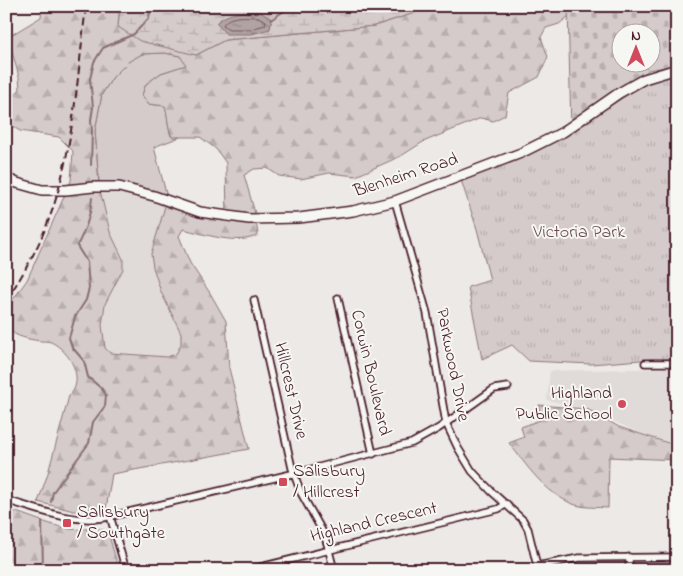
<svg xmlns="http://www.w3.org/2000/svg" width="683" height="576" viewBox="0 0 683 576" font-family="'Indie Flower',sans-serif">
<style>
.built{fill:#e0dad8}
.green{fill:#d4cbca;stroke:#8f757a}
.forest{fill:url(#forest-firs);stroke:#8f757a;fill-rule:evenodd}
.wetland{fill:url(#wetland-marsh);stroke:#8f757a}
.cemetery{fill:url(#cemetery-stones);stroke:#8f757a;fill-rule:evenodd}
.park{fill:url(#park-tufts);stroke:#8f757a}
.water{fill:url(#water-ripples);stroke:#886e73}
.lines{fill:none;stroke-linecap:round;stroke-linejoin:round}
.shore{stroke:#73535b;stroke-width:1}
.stream{stroke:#886e73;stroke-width:2}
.street-casing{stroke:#4a1f2b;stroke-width:9}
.secondary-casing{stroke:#4a1f2b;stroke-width:12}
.street{stroke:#f6f6f2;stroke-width:5.5}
.secondary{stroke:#f6f6f2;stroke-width:9}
.rail{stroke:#4a1f2b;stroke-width:2;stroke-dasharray:8 4;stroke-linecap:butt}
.poi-dot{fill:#d1495b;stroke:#f6f6f2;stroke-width:2}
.labels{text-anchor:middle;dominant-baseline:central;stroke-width:4;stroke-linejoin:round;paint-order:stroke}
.street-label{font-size:18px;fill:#4a1f2b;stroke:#f6f6f2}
.park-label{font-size:18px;fill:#6c4a53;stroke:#f6f6f2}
.poi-label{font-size:18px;fill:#4a1f2b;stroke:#f6f6f2;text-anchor:start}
</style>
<defs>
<pattern id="forest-firs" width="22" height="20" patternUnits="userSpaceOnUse" patternTransform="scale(1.25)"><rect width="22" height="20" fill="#d4cbca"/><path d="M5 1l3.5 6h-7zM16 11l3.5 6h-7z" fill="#b8aeae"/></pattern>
<pattern id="wetland-marsh" width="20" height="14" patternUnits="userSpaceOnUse" patternTransform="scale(1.25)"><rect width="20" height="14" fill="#d4cbca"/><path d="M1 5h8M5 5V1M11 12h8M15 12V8" fill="none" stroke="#b8aeae"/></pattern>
<pattern id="cemetery-stones" width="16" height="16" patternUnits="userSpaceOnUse" patternTransform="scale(1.25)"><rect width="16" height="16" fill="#d4cbca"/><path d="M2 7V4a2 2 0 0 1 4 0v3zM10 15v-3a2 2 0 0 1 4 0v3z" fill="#b8aeae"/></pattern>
<pattern id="park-tufts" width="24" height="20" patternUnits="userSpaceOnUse" patternTransform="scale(1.25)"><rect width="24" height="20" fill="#d4cbca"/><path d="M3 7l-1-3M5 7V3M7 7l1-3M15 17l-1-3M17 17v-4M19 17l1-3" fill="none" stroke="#b8aeae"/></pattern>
<pattern id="water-ripples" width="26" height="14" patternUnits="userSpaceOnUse" patternTransform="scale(1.25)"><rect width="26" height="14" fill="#b1a2a3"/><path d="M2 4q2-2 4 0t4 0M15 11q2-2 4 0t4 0" fill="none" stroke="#928385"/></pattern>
</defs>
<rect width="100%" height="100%" fill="#ece9e6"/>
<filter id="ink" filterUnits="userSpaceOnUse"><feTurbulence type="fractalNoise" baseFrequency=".02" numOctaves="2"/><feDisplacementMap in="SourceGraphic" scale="10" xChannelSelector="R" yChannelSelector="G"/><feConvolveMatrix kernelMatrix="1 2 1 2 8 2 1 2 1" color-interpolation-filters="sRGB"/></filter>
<g filter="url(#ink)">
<g class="built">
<path d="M101 192 134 195 166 203 153 267 161 292 181 333V344L176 354 167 357 110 353 105 348 102 325 105 304 123 269V259L110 232Z"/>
<path d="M677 368V447L674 445 642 434 587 409 547 400 550 371Z"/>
</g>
<path class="green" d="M165 53 180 56 187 65 161 73 146 84 142 95 148 104 165 106C168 116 167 126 171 136L180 137 154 147 167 197C141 187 128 181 99 182L95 131 102 94 113 77 128 61 142 54Z"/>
<g class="forest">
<path d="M42 6H120L118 27 196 55 225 40 374 26 436 6H568L569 16 559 24 546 28 541 37 548 57 539 77 509 93 505 115 493 121 481 118 423 142 401 156 356 176 329 173 301 179 279 176 267 168 254 169 244 175 255 213 258 235C239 246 204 234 183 229L179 236 190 263 210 293 226 321 229 368 249 449 112 474 106 509 74 511 38 502 48 473 69 396C86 380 70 351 51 342 48 341 43 341 40 341 28 339 16 337 8 329L9 305 27 280 71 181 73 151 59 137 20 131 7 123 6 104 20 89 19 77 8 37 41 17ZM165 53 180 56 186 65 161 73 146 84 142 95 148 104 165 106C168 116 167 126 172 137H200L216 149 226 163 227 219 166 203 151 254 153 267 161 292 181 333V344L176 354 167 357 110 353 105 348 102 325 105 304 123 269V259L110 232 99 186 95 131 102 94 113 77 128 62 142 54Z"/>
<path d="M539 405 587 409 619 427 674 445 677 447V460L609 457 608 508C597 507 583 508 573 504 545 493 527 466 509 443L524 437 521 427 540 420Z"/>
<path d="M6 509C28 515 48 525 70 529 83 531 96 525 108 532L119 570H6Z"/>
</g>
<path class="wetland" d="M120 6H436L374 26 225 40 196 55 140 41 118 27Z"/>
<path class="cemetery" d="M568 6H677V65L648 70 642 77 571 130ZM620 32H650V62H620Z"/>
<path class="park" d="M677 73V359H653L591 364 529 361 512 345 482 359 468 287 490 280 477 229 459 174 571 130 656 77Z"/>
<path class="water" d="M260 12 272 19 270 29 252 34H226L216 23C229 11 243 12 260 12Z"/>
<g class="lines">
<path class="shore" d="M258 17 266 21 265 25 251 29H229L223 25C229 14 247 17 258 17Z"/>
<g class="stream">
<path d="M272 19 284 11V6"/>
<path d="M91 165 92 131 91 120 93 107 90 79 94 62 103 48 134 34 149 18 151 6"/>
<path d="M51 502 53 492 89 443 93 422 105 406 106 395 102 389 88 377 84 361 72 347 69 338 75 317 86 300 89 288 87 262 77 246C85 230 91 216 92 198"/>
<path d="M42 521 43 570"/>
</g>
<defs>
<g id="street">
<path d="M395 201 427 313 446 423 458 448 472 471 492 492 523 520 528 529 538 570"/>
<path d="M338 298 373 454"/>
<path d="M254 300 292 468 301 493 325 536 334 570"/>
<path d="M645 363H677"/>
<path d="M6 500C37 509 70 523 103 518L300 472 412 443 439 428 494 389 508 387"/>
<path d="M110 516 126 570"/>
<path d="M537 566 579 558 677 557"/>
<path d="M248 570 498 509 507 504"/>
<path d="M629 570V557"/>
</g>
<path id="secondary" d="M6 178 17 183 42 190H66L93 187H119L154 196 200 212 249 219 299 218 353 211 395 201 521 153 563 132 619 93 644 79 677 69"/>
</defs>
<use href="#street" class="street-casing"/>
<use href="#secondary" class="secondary-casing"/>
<use href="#street" class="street"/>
<use href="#secondary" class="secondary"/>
<path class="rail" d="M6 300C26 271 43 239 54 205 74 142 78 72 86 6"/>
</g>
</g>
<g class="poi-dot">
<circle cx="622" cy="404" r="5"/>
<rect x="278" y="477" width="10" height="10" rx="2.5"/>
<rect x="62" y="518" width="10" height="10" rx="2.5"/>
</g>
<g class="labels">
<g class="street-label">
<text transform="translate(406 176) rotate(-18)">Blenheim Road</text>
<text transform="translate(452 365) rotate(79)">Parkwood Drive</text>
<text transform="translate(370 373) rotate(77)">Corwin Boulevard</text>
<text transform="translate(290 391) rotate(77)">Hillcrest Drive</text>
<text transform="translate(374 523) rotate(-13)">Highland Crescent</text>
</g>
<g class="park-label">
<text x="579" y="233">Victoria Park</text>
</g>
<g class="poi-label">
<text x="612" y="394" text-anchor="end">Highland<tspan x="612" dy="21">Public School</tspan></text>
<text x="293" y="472">Salisbury<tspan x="293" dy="21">/ Hillcrest</tspan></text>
<text x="77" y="513">Salisbury<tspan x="77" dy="21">/ Southgate</tspan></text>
</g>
</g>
<rect width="683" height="576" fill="none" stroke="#f6f6f2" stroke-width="25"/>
<rect x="12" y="12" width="658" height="551" fill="none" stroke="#4a1f2b" stroke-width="2" filter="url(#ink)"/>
<g transform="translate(636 48)"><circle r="24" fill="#f6f6f2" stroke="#b1a0a2"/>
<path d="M0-4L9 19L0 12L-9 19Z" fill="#d1495b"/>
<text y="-8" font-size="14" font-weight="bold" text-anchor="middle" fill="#4a1f2b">N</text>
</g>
</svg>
